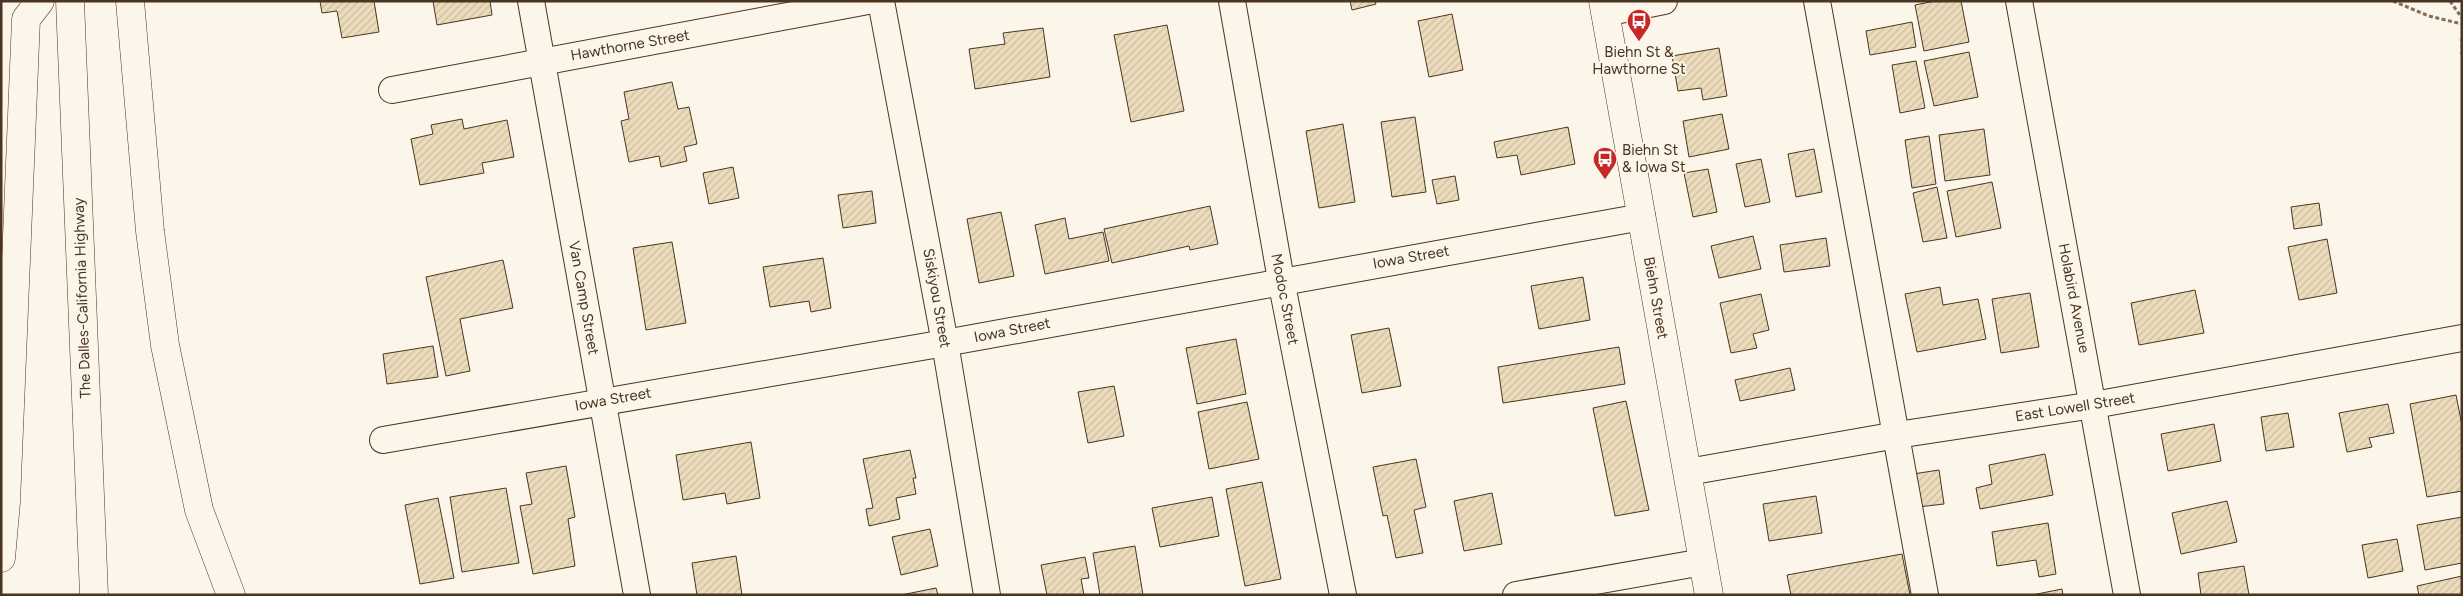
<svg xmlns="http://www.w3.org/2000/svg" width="2463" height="596" viewBox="0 0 2463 596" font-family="Figtree,sans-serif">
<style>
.building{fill:url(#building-hatch);stroke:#4a3520}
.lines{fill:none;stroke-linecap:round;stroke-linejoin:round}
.minor-casing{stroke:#4a3520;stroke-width:28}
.tertiary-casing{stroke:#4a3520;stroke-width:29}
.trunk-casing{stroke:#4a3520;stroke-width:29}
.path{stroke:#7f6f5c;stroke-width:3;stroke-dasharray:4 2.5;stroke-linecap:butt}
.minor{stroke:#fbf6e9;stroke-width:26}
.tertiary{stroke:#fbf6e9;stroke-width:28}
.trunk{stroke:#fbf6e9;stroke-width:28}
.labels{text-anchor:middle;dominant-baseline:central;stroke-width:4;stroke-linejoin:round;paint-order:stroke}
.street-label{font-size:15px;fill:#4a3520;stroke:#fbf6e9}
.poi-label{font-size:15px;fill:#4a3520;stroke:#fbf6e9}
</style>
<defs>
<pattern id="building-hatch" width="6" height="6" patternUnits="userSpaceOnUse" patternTransform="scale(1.25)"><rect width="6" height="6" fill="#ecdcbc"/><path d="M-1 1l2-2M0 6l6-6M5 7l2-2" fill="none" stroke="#ccbda1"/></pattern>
</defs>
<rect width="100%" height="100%" fill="#fbf6e9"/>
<g class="building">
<path d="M320 1H374L379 32 342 38 337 11 322 13Z"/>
<path d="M433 1H490L492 15 437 25Z"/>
<path d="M1350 1H1375L1376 4 1352 10Z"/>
<path d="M1935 1H1961L1969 42 1924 51 1915 5Z"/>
<path d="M1452 14 1463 70 1429 77 1418 21Z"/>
<path d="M1912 22 1916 47 1870 55 1866 31Z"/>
<path d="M1167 25 1184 111 1131 122 1114 35Z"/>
<path d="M1043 28 1050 77 975 89 969 49 1005 44 1003 33Z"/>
<path d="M1719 48 1727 96 1703 100 1701 88 1678 91 1672 56Z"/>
<path d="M1969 52 1978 97 1934 106 1924 61Z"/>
<path d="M1916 61 1925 108 1900 113 1892 65Z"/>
<path d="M672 82 678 109 689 107 697 144 684 147 687 161 661 167 659 156 629 162 621 121 629 119 624 92Z"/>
<path d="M1722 114 1729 149 1689 157 1683 121Z"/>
<path d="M1415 117 1426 192 1392 197 1381 122Z"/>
<path d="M462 119 464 129 507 120 514 157 482 163 484 173 420 185 411 139 433 134 431 125Z"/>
<path d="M1343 124 1355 202 1319 208 1306 131Z"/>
<path d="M1568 127 1575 164 1521 175 1517 155 1497 158 1494 142Z"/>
<path d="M1984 129 1990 175 1945 181 1939 135Z"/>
<path d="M1929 136 1936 184 1912 188 1905 140Z"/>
<path d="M1814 149 1822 192 1796 197 1788 154Z"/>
<path d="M1761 159 1770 202 1745 207 1736 164Z"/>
<path d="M733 167 739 198 709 204 703 173Z"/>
<path d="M1708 169 1717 212 1693 217 1684 173Z"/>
<path d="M1455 176 1459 200 1437 204 1432 180Z"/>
<path d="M1992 182 2001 228 1956 237 1947 191Z"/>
<path d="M1937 187 1947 238 1923 242 1913 193Z"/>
<path d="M872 191 876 223 843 228 838 195Z"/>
<path d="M2319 203 2322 225 2294 229 2291 207Z"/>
<path d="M1210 206 1218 244 1190 250 1189 246 1112 263 1104 229Z"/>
<path d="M1001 212 1014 276 979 283 967 219Z"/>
<path d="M1065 218 1069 239 1103 232 1109 261 1045 274 1035 225Z"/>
<path d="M1753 236 1761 269 1719 278 1711 246Z"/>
<path d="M1826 238 1830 266 1784 272 1780 245Z"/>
<path d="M2327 239 2337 293 2299 300 2288 247Z"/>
<path d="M672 242 686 323 646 330 633 248Z"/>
<path d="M823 258 831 308 811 312 809 301 770 307 763 267Z"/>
<path d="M503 260 513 308 460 319 470 371 446 376 426 277Z"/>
<path d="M1583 277 1590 320 1539 329 1531 286Z"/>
<path d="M1940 287 1943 305 1978 299 1986 339 1917 352 1905 294Z"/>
<path d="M2195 290 2204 333 2139 345 2131 303Z"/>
<path d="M2030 293 2039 347 2001 353 1992 299Z"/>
<path d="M1761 294 1769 330 1753 334 1757 348 1731 353 1720 303Z"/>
<path d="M1389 328 1401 386 1362 393 1351 335Z"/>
<path d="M1236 339 1246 394 1197 404 1186 348Z"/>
<path d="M433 346 438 377 387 384 383 354Z"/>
<path d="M1619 347 1625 384 1503 403 1498 367Z"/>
<path d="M1790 368 1795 390 1740 401 1735 380Z"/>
<path d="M1114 386 1124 436 1088 443 1078 392Z"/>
<path d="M2456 395 2462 425V491L2427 497 2410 404Z"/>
<path d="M1626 401 1649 510 1615 516 1593 408Z"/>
<path d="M1247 402 1259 459 1209 469 1198 412Z"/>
<path d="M2388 404 2394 433 2369 438 2372 447 2347 452 2339 413Z"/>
<path d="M2288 413 2294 447 2266 451 2261 417Z"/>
<path d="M2214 424 2221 461 2168 471 2161 434Z"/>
<path d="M751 442 760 498 727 504 725 493 683 500 676 455Z"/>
<path d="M910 450 916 478H913L916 494 896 498 900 519 869 526 866 509 873 508 863 459Z"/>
<path d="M2045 454 2053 495 1980 509 1976 488 1992 484 1989 465Z"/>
<path d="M1416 459 1426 507 1414 510 1423 553 1396 558 1387 515 1383 516 1373 467Z"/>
<path d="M566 466 575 517 568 519 575 566 533 574 520 506 532 504 526 473Z"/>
<path d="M1939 470 1944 504 1918 507 1913 474Z"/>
<path d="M1262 482 1281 579 1245 586 1226 489Z"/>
<path d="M506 488 519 563 462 572 450 497Z"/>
<path d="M1492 493 1502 544 1464 551 1454 501Z"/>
<path d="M1816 496 1822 533 1769 541 1763 504Z"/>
<path d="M1212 497 1219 536 1160 547 1152 508Z"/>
<path d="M438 498 454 578 420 584 405 505Z"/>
<path d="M2227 501 2237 542 2181 554 2172 513Z"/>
<path d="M2462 517V563L2425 570 2417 525Z"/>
<path d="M2048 523 2056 574 2039 577 2036 560 1997 566 1992 532Z"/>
<path d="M930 529 938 566 901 575 892 537Z"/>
<path d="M2397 539 2403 571 2368 578 2362 545Z"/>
<path d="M1135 546 1143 595H1100L1093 553Z"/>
<path d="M1902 554 1910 595H1791L1787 575Z"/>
<path d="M736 556 742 595H697L692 563Z"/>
<path d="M1085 557 1089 578 1081 579 1084 595H1047L1041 565Z"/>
<path d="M2244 566 2249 595H2201L2198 573Z"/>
<path d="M2462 576V595H2419L2417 586Z"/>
<path d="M936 588 938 595H901Z"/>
<path d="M2062 589 2063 595H2032Z"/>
</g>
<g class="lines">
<defs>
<g id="minor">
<path d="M531 1 637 595"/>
<path d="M881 1 945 343 987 595"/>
<path d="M1232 1 1281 280 1343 595"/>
<path d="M1817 1 1925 595"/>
<path d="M2019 1 2127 595"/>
<path d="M1605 13 1664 1"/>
<path d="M392 90 868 1"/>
<path d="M383 440 945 343 1642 217"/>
<path d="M1688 472 1897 435 2094 405 2462 338"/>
<path d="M1516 595 1703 562"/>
</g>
<path id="tertiary" d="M1603 1 1709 595"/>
<g id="trunk">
<path d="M70 1 94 595"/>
<path d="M130 1 150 231 165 345 199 510 231 595"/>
<path d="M1 558 6 502 26 19 40 1"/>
</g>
</defs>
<use href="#minor" class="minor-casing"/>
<use href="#tertiary" class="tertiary-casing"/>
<use href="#trunk" class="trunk-casing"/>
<g class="path">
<path d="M2393 1 2429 16 2462 24"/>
<path d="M2450 1 2462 18"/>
<path d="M2462 38V58"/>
</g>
<use href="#minor" class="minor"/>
<use href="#tertiary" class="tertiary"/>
<use href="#trunk" class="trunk"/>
</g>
<defs>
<symbol id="bus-pin" viewBox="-11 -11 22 30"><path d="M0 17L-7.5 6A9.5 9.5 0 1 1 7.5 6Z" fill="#c62828" stroke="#fbf6e9"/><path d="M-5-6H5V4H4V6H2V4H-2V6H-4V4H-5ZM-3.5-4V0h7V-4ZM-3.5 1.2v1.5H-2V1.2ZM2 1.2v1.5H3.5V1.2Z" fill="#fff"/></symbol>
</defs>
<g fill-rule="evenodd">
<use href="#bus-pin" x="1625" y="7" width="28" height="38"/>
<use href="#bus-pin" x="1591" y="145" width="28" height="38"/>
</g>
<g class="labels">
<g class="street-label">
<text transform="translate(630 45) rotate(-10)">Hawthorne Street</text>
<text transform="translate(1411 257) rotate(-10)">Iowa Street</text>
<text transform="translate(82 298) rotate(-92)">The Dalles-California Highway</text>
<text transform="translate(584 298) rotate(80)">Van Camp Street</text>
<text transform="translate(937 298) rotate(80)">Siskiyou Street</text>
<text transform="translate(1656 298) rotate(80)">Biehn Street</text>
<text transform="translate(2074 298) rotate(79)">Holabird Avenue</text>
<text transform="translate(1285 299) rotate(79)">Modoc Street</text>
<text transform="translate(1012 330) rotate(-11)">Iowa Street</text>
<text transform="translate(613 399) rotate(-10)">Iowa Street</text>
<text transform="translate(2075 407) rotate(-9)">East Lowell Street</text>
</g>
<g class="poi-label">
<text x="1639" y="52">Biehn St &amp;<tspan x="1639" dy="17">Hawthorne St</tspan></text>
<text x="1622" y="150" text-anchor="start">Biehn St<tspan x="1622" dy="17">&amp; Iowa St</tspan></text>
</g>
</g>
<rect width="2463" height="596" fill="none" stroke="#4a3520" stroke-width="5"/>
</svg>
